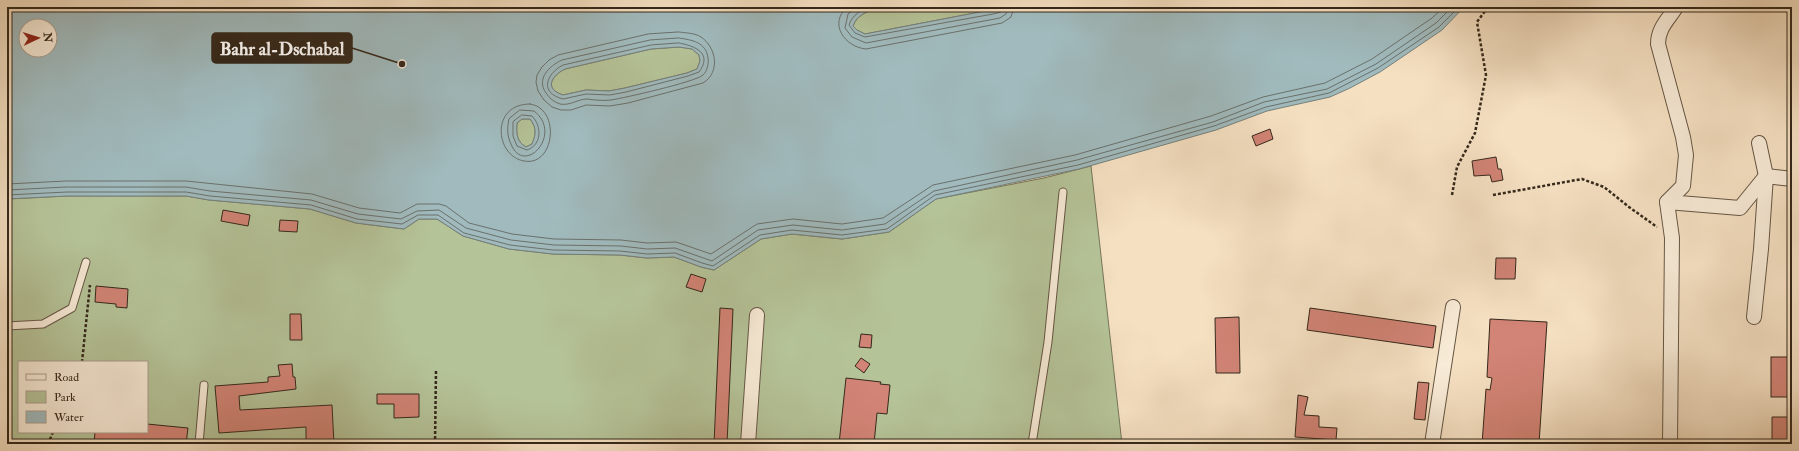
<svg xmlns="http://www.w3.org/2000/svg" width="1799" height="451" viewBox="0 0 1799 451" font-family="'IM FELL Double Pica',serif">
<style>
.green{fill:#b5c398;stroke:#75765a;fill-rule:evenodd}
.water{fill:#a0babd;stroke:#75807c;fill-rule:evenodd}
.lines{fill:none;stroke-linecap:round;stroke-linejoin:round}
.shore{stroke:#6a716c;stroke-width:1}
.building{fill:#d28476;stroke:#35281b}
.service-casing{stroke:#655645;stroke-width:9}
.minor-casing{stroke:#655645;stroke-width:16}
.path{stroke:#35281b;stroke-width:2.5;stroke-dasharray:3 2;stroke-linecap:butt}
.service{stroke:#f8ebd7;stroke-width:7}
.minor{stroke:#f8ebd7;stroke-width:14}
.leader{fill:none;stroke:#35281b;stroke-width:1.5}
.callout-dot{fill:#35281b;stroke:#f8ebd7;stroke-width:1.5}
.callout{fill:#35281b;stroke:#35281b;stroke-width:1.5}
.callout-label{font-size:18px;text-anchor:middle;font-weight:bold;fill:#fff}
</style>
<rect width="100%" height="100%" fill="#f5e0c2"/>
<filter id="stains"><feTurbulence type="fractalNoise" baseFrequency=".005" numOctaves="4"/><feColorMatrix values="0 0 0 0 .2 0 0 0 0 .09 0 0 0 0 .02 0 0 0 .5 -.17"/></filter>
<radialGradient id="worn" r=".72"><stop offset=".6" stop-color="#630" stop-opacity="0"/><stop offset="1" stop-color="#630" stop-opacity=".3"/></radialGradient>
<g class="green">
<path d="M886 7H1006L865 34 857 30 853 26C857 13 873 9 886 7Z"/>
<path d="M679 47 692 49 699 55 700 61 697 69 687 73 625 88 609 91 586 90 563 95C544 89 551 76 565 69L651 49Z"/>
<path d="M522 119H530C537 128 536 134 532 144L526 147C517 142 516 134 517 123Z"/>
<path d="M1091 166 1122 444H7V199L67 196H186L209 200 310 209 356 223 404 229 419 219H437L463 236 509 249 553 254 620 255 647 258 674 257 701 267 714 270 761 239 792 234 842 239 889 232 936 199 1044 178ZM19 362H147V432H19Z"/>
</g>
<path class="water" d="M7 7H886C873 9 857 13 853 26L857 30 865 34 1006 7H1464L1442 30 1380 72 1350 88 1330 97 1267 111 1216 130 1079 169 936 199 889 232 842 239 792 234 761 239 714 270 701 267 674 257 647 258 620 255 553 254 509 249 463 236 437 219H419L404 229 356 223 310 209 209 200 186 196H67L7 199ZM26 26H50V50H26ZM679 47 692 49 699 55 700 61 697 69 687 73 625 88 609 91 586 90 563 95C544 89 551 76 565 69L651 49ZM522 119H530C537 128 536 134 532 144L526 147C517 142 516 134 517 123Z"/>
<g class="lines">
<g class="shore">
<path d="M847 7C828 24 845 47 866 49L1002 23 1011 17 1014 7"/>
<path d="M857 7 848 14 845 28 852 37 866 43 1000 18 1006 14 1008 7"/>
<path d="M870 7C860 11 853 14 849 25L855 33 865 37 993 14 1001 12 1003 7"/>
<path d="M679 32C686 33 695 33 701 37 716 47 721 72 703 83L628 103 610 106 586 105 571 110H561L552 107 544 100 538 91 536 82 537 75 542 67 549 60 558 55 648 34Z"/>
<path d="M679 38C692 40 706 42 708 58 709 63 707 72 703 75 695 82 624 98 611 100 603 101 595 100 587 99 578 99 570 106 560 104 554 102 549 98 546 93 536 79 549 66 562 60L650 40Z"/>
<path d="M679 43C695 46 713 53 699 72L688 76 626 92 610 95 586 94 563 99C539 93 546 74 563 65L651 45Z"/>
<path d="M530 104C561 108 555 167 524 161 495 156 490 104 530 104Z"/>
<path d="M520 110 534 111C564 134 524 177 511 144 507 136 507 128 509 119Z"/>
<path d="M522 115 532 116C542 126 542 145 527 150L517 146 513 136V122Z"/>
<path d="M7 184 66 181H186L312 194 359 208 400 213 417 204H439L446 206 469 223 512 234 554 239 621 240 647 243 676 242 711 254 757 224 793 219 842 224 883 218 933 185 1075 155 1211 116 1263 97 1325 83 1372 59 1432 18 1444 7"/>
<path d="M7 190 66 187H186L210 191 311 200 358 214 401 219 417 211 439 210 466 228 511 240 554 245 621 246 647 249 675 248 712 261 758 230 793 225 842 230 885 224 934 191 1077 160 1213 122 1264 102 1327 89 1376 64 1436 23 1452 7"/>
<path d="M7 195 67 192H186L210 196 311 205 357 219 402 224 418 215H438L464 233 510 245 553 250 620 251 647 254 675 253 702 263 713 266 760 235 792 230 842 235 887 229 935 195 1078 165 1214 126 1266 107 1329 93 1378 68 1439 27 1459 7"/>
</g>
</g>
<g class="building">
<path d="M1270 129 1273 139 1256 146 1252 136Z"/>
<path d="M1496 157 1498 169H1501L1503 180 1492 182 1490 175 1474 176 1472 161Z"/>
<path d="M223 210 250 215 248 226 221 221Z"/>
<path d="M280 220 298 221 297 232 279 231Z"/>
<path d="M1496 258H1516L1515 279H1495Z"/>
<path d="M691 274 706 279 702 292 686 287Z"/>
<path d="M96 286 128 289 127 308 116 307V304L95 302Z"/>
<path d="M720 308 733 309 727 444H714Z"/>
<path d="M1310 308 1436 326 1433 348 1307 330Z"/>
<path d="M290 314H301L302 340H290Z"/>
<path d="M1239 317 1240 373H1216L1215 318Z"/>
<path d="M1490 319 1547 322 1539 444H1482L1486 389 1490 390 1492 378 1487 377Z"/>
<path d="M861 334 872 335 871 348 859 347Z"/>
<rect x="1771" y="357" width="21" height="40"/>
<path d="M861 358 870 364 864 373 855 366Z"/>
<path d="M292 364 293 377H295L296 389 239 396 240 410 332 405 334 444H306V427L219 433 215 386 268 382V377L280 376 278 365Z"/>
<path d="M846 378 881 382 880 384 890 385 887 414 877 413 874 444H839Z"/>
<path d="M1418 382 1429 383 1425 420 1414 419Z"/>
<path d="M377 394H419V417L394 418V404H377Z"/>
<path d="M1298 395 1308 397 1304 415 1319 416V427L1337 428 1336 440 1295 437Z"/>
<path d="M1772 417H1792L1791 444H1772Z"/>
<path d="M147 424 188 428 186 444H94L95 432H147Z"/>
</g>
<g class="lines">
<defs>
<g id="service">
<path d="M7 326 43 324 72 308 86 262"/>
<path d="M199 444 204 385"/>
<path d="M1032 444 1048 342 1063 192"/>
</g>
<g id="minor">
<path d="M1667 202 1740 208 1766 176 1792 179"/>
<path d="M1754 317 1761 249 1766 176 1759 143"/>
<path d="M748 444 757 315"/>
<path d="M1432 444 1453 307"/>
<path d="M1670 444 1672 238 1667 202 1683 186 1686 155 1683 137 1658 44C1658 28 1668 20 1676 7"/>
</g>
</defs>
<use href="#service" class="service-casing"/>
<use href="#minor" class="minor-casing"/>
<g class="path">
<path d="M1452 195 1457 167 1475 133 1486 75 1477 22 1488 7"/>
<path d="M1493 195 1582 179 1604 187 1629 207 1657 227"/>
<path d="M82 362 90 285"/>
<path d="M48 444 53 432"/>
<path d="M435 444 436 370"/>
</g>
<use href="#service" class="service"/>
<use href="#minor" class="minor"/>
</g>
<path class="leader" d="M402 64L352 48"/>
<circle class="callout-dot" cx="402" cy="64" r="4"/>
<rect class="callout" x="212" y="33" width="140" height="30" rx="4"/>
<g class="callout-label">
<text x="282" y="55">Bahr al-Dschabal</text>
</g>
<rect width="1799" height="451" fill="none" stroke="#f5e0c2" stroke-width="24"/>
<rect x="8" y="8" width="1783" height="435" fill="none" stroke="#35281b" stroke-width="2"/>
<rect x="12" y="12" width="1775" height="427" fill="none" stroke="#35281b"/>
<rect x="18" y="361" width="130" height="72" fill="#f8ebd7" stroke="#aa9d8c"/>
<rect x="26" y="374" width="20" height="6" fill="#f8ebd7" stroke="#aa9d8c"/>
<text x="54" y="381" font-size="12" fill="#35281b">Road</text>
<rect x="26" y="391" width="20" height="12" fill="#b5c398" stroke="#aa9d8c"/>
<text x="54" y="401" font-size="12" fill="#35281b">Park</text>
<rect x="26" y="411" width="20" height="12" fill="#a0babd" stroke="#aa9d8c"/>
<text x="54" y="421" font-size="12" fill="#35281b">Water</text>
<g transform="translate(38 38) rotate(86)"><circle r="19" fill="#f8ebd7" stroke="#aa9d8c"/>
<path d="M0-3L7 15L0 10L-7 15Z" fill="#8f2418"/>
<text y="-6" font-size="11" font-weight="bold" text-anchor="middle" fill="#35281b">N</text>
</g>
<rect width="100%" height="100%" filter="url(#stains)"/>
<rect width="100%" height="100%" fill="url(#worn)"/>
</svg>
